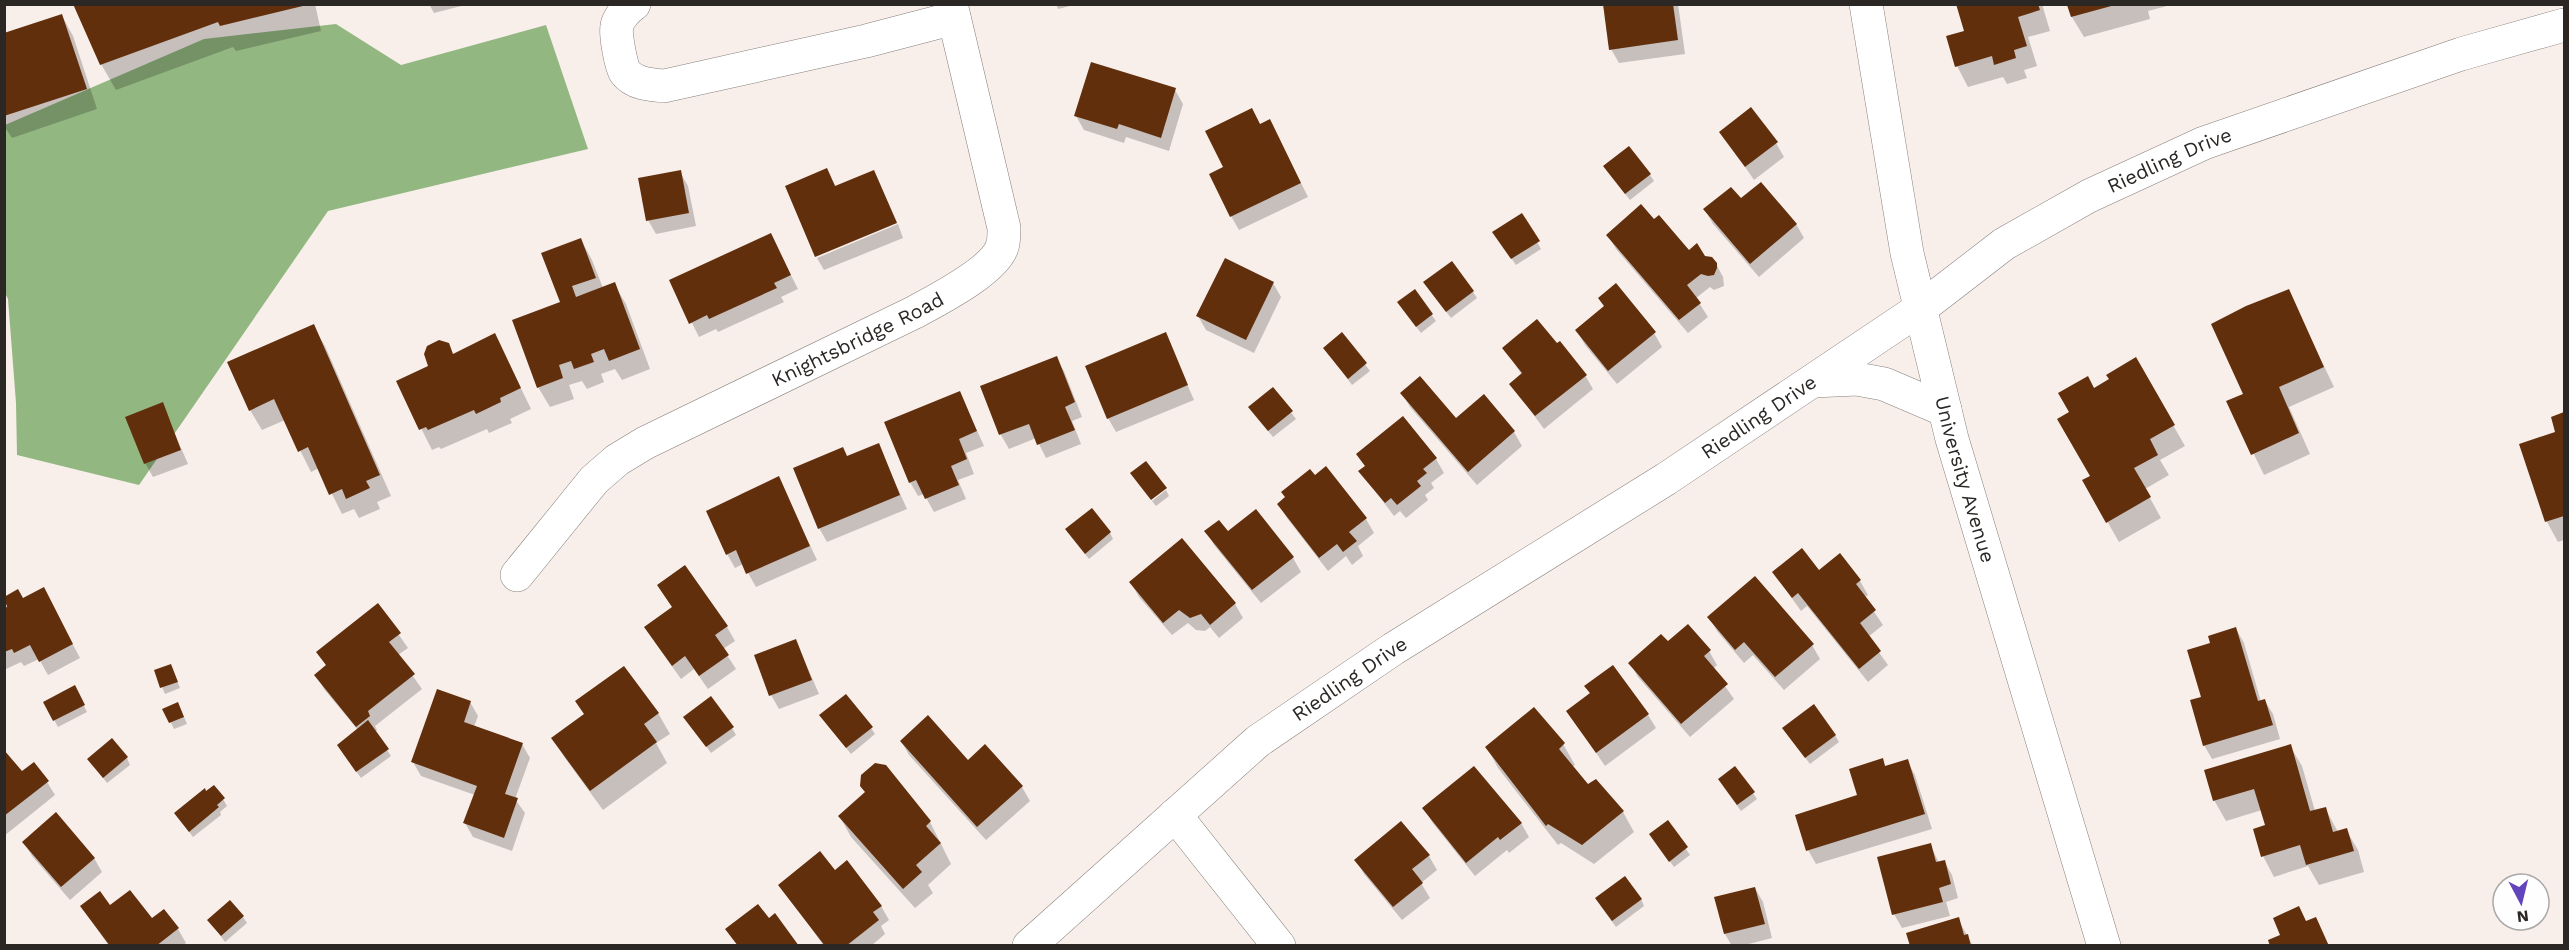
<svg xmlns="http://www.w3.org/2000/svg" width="2569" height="950" viewBox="0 0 2569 950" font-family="'Work Sans',sans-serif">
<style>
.forest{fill:#93b780}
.shadow{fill:#0003}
.building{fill:#622f0d}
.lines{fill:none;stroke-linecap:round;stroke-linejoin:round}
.minor-casing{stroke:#877f7c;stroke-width:34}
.minor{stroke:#fff;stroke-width:33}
.labels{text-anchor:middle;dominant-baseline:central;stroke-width:6;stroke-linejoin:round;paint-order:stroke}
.street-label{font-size:20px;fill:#2a2725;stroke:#fefefe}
</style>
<rect width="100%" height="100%" fill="#f8efeb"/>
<path class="forest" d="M336 24 401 65 546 25 588 149 328 211 139 485 17 455 16 403 8 299 5 293V125L204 39Z"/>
<g class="shadow">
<path d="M74 4H315L321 31 236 51 233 47 116 90 101 64Z"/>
<path d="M429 4H469L434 13Z"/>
<path d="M1056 4H1078L1058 9Z"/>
<path d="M1605 4H1678L1685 54 1619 63 1611 49Z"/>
<path d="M1958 4H2042L2050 31 2028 37 2037 66 2024 70 2027 78 2007 84 2003 77 1968 87 1957 66 1948 37 1966 32Z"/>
<path d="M2069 4H2167V6L2148 11 2150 19 2084 37 2072 17Z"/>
<path d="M62 16 73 36 97 109 12 138 4 126V35Z"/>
<path d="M1175 90 1183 104 1169 151 1126 137 1124 143 1084 130 1076 116Z"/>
<path d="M1260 126 1277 135 1308 197 1239 230 1231 216 1225 168Z"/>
<path d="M1721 132 1776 143 1784 157 1754 180Z"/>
<path d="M827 170 836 187 874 172 897 222 815 255Z"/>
<path d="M680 172 688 186 696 226 656 234 648 220Z"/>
<path d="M1609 173 1650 175 1654 181 1630 200Z"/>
<path d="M1705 210 1796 224 1804 238 1759 277 1713 224Z"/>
<path d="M1521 215 1541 249 1516 265 1498 239Z"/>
<path d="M1654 221 1689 252 1715 262 1723 277 1724 286 1714 290 1710 287 1696 298 1708 317 1688 333 1616 249 1608 235Z"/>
<path d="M898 224 903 238 824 270 817 258Z"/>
<path d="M770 234 798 289 781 297 784 302 718 332 716 329 699 337 671 281Z"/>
<path d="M581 240 592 260 603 288 614 284 626 304 650 369 622 380 615 369 601 374 604 382 587 389 582 381 569 385 574 399 550 407 538 387Z"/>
<path d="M1273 283 1281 297 1254 353 1206 330 1198 316Z"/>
<path d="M1429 289 1473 292 1477 298 1451 318Z"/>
<path d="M1414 291 1436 321 1421 333 1403 309Z"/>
<path d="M2288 291 2334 387 2289 407 2310 454 2264 475 2228 401 2245 394Z"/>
<path d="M313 326 325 346 391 496 377 502 380 509 359 518 354 509 342 514 319 468 311 472 285 420 262 430 250 410Z"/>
<path d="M1577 331 1654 333 1662 347 1617 384 1585 345Z"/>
<path d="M1165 334 1194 400 1116 432 1108 418Z"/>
<path d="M1342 334 1370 371 1352 385 1325 349Z"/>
<path d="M495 335 531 409 510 419 512 423 489 433 487 429 441 449 439 447 432 450 398 382Z"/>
<path d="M1504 348 1585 375 1593 389 1544 429 1511 384 1522 375Z"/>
<path d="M1056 358 1064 371 1082 417 1072 421 1081 444 1046 458 1036 438 1009 449 1001 435 982 387Z"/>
<path d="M2135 359 2185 446 2160 460 2169 475 2145 489 2161 518 2119 542 2084 481 2092 476 2071 413 2094 390 2111 380Z"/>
<path d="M1273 389 1296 419 1273 437 1254 414Z"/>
<path d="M960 393 984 446 966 453 974 474 958 480 966 499 934 512 924 494 918 496 910 482Z"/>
<path d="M1402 393 1456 420 1514 432 1522 446 1477 485 1410 407Z"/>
<path d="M162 404 188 464 153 477 145 463Z"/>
<path d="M2564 413V540L2558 542 2547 522 2521 445 2557 433 2552 417Z"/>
<path d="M878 445 907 509 827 542 819 528 847 458Z"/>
<path d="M1358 454 1436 459 1444 473 1431 483 1434 488 1425 495 1428 500 1406 518 1400 511 1394 516 1360 471 1366 467Z"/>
<path d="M1326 468 1366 519 1374 533 1358 546 1363 556 1352 565 1346 556 1328 571 1287 518 1279 504Z"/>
<path d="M778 478 817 560 756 587 743 564 735 568 727 554 741 494Z"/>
<path d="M1166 490 1169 496 1156 506 1152 501Z"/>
<path d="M1067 530 1110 533 1113 539 1089 559Z"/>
<path d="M1206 531 1293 558 1301 572 1261 603 1214 545Z"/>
<path d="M1840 556 1860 581 1868 595 1864 597 1883 625 1868 637 1888 665 1868 682 1807 606 1801 611 1774 573 1819 572Z"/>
<path d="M1131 583 1235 604 1243 618 1219 638 1210 627 1205 631 1196 630 1188 623 1172 635 1139 597Z"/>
<path d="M4 598 51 603 80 658 48 675 39 659 24 666 21 662 4 670V610L9 607Z"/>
<path d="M378 605 408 648 398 655 422 689 375 726 377 730 375 732 391 756 361 778 342 752 358 730 324 689 316 675 327 667 318 652Z"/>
<path d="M1709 617 1812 645 1820 659 1784 690 1753 655 1744 663 1717 631Z"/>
<path d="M1688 626 1709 651 1717 665 1713 669 1734 699 1690 737 1638 677 1630 663 1667 643Z"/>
<path d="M727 627 735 641 723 649 736 669 708 689 694 669 681 679 654 641Z"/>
<path d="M2236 629 2244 643 2261 702 2265 701 2273 714 2280 739 2212 759 2204 745 2203 698 2212 644Z"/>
<path d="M796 641 819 694 779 709 771 695Z"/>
<path d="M174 673 180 688 165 694 162 687Z"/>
<path d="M1586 687 1648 715 1656 728 1605 766 1568 711 1590 694Z"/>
<path d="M78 694 87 712 58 727 45 703Z"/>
<path d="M470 702 478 716 474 727 522 744 530 758 515 799 525 813 512 851 473 837 465 823 475 795 421 776 413 762Z"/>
<path d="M164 709 181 710 187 724 174 729Z"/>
<path d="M658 713 670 734 656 743 667 763 603 810 565 758 553 738Z"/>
<path d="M825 722 871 728 875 734 851 754Z"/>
<path d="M689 723 732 728 736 735 711 753Z"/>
<path d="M1788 735H1835L1839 742 1810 764Z"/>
<path d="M901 741 967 762 985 746 1022 787 1030 801 986 840 909 755Z"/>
<path d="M1563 744 1575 765 1572 767 1588 786 1623 812 1634 832 1594 864 1561 843 1558 845 1498 768 1487 747Z"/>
<path d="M2290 746 2302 766 2315 811 2325 808 2338 832 2346 830 2358 850 2364 872 2319 885 2308 866 2274 877 2263 856 2267 826 2262 810 2226 821 2214 800Z"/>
<path d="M4 752 22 774 47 782 55 795 4 836Z"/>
<path d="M127 758 130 765 107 783 89 759Z"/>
<path d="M1882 760 1886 767 1907 761 1915 775 1932 829 1816 864 1808 850 1859 796Z"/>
<path d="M1723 786 1753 793 1757 799 1741 811Z"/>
<path d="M223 799 227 806 220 812 221 815 193 837 180 820Z"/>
<path d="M1424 808 1521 823 1529 837 1509 853 1507 850 1475 876 1432 822Z"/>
<path d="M840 817 930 822 951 864 928 885 933 893 915 908 851 837Z"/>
<path d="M1668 822 1690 855 1674 867 1655 841Z"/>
<path d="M24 843 94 858 102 872 70 900 32 856Z"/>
<path d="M1930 844 1939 863 1944 861 1952 875 1958 898 1946 902 1950 916 1902 928 1894 914Z"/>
<path d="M1429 856 1437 870 1421 883 1430 898 1402 920 1364 874 1356 860Z"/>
<path d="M835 872 881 906 889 920 881 926 885 934 871 946H824L780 885Z"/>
<path d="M1755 888 1763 902 1772 938 1741 946H1732L1725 934Z"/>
<path d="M1641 899 1644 906 1616 927 1600 905Z"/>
<path d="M82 907H110L178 929 186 943 182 946H109Z"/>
<path d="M243 917 247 923 225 942 209 920Z"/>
<path d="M1958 919 1973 946H1912Z"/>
</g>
<g class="building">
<path d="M73 4H307V5L220 26 218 22 100 65Z"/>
<path d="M1603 4H1673L1678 40 1609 50Z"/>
<path d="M1956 4H2038L2040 10 2018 17 2027 46 2014 50 2016 58 1994 65 1992 56 1955 67 1946 36 1964 31Z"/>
<path d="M2067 5H2115L2071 17Z"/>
<path d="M62 14 87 89 4 116V33Z"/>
<path d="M1091 62 1176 88 1161 138 1119 124 1117 129 1074 116Z"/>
<path d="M1751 107 1778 142 1745 167 1719 132Z"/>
<path d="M1252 108 1260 124 1270 119 1301 183 1230 217 1209 174 1223 167 1205 131Z"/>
<path d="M1629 146 1651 174 1625 194 1603 166Z"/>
<path d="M827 168 835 186 874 170 897 223 815 257 785 186Z"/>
<path d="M681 170 689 213 646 221 638 178Z"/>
<path d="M1761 182 1797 224 1750 264 1703 209 1731 187 1741 198Z"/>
<path d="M1641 204 1654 219 1659 215 1689 250 1697 243 1705 256 1712 257 1717 263V268L1714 275 1708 276 1701 274 1687 285 1701 303 1679 320 1606 235Z"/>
<path d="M1522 213 1540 241 1511 259 1492 232Z"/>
<path d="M771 233 791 275 774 283 777 288 709 319 707 315 689 324 669 280Z"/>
<path d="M581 238 596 278 572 286 576 297 615 282 640 349 609 361 604 349 591 354 594 362 574 369 571 361 559 365 563 378 537 388 512 320 560 302 541 253Z"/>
<path d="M1225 258 1274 282 1246 340 1196 316Z"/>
<path d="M1452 261 1474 291 1446 312 1423 282Z"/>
<path d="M1616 283 1656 332 1608 371 1575 330 1604 306 1598 298Z"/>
<path d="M1415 289 1433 314 1416 327 1397 302Z"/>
<path d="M2289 289 2324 367 2279 387 2299 433 2251 455 2226 401 2243 394 2211 324 2246 306Z"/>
<path d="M1537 319 1557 343 1560 341 1587 375 1535 416 1509 384 1522 373 1502 348Z"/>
<path d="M314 324 380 475 366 481 370 488 346 499 342 489 329 495 308 447 298 452 274 399 249 411 227 362Z"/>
<path d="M1166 332 1188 385 1107 419 1085 366Z"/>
<path d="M1342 332 1367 363 1348 379 1323 348Z"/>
<path d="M495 333 521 388 500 398 501 402 476 414 474 410 428 430 426 427 419 430 396 381 428 366 424 354 427 346 439 340 449 343 453 354Z"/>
<path d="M1057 356 1075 402 1065 407 1075 430 1037 445 1029 424 999 435 980 386Z"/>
<path d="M2136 357 2175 425 2150 439 2158 455 2134 468 2151 497 2106 523 2082 480 2090 476 2057 419 2069 412 2058 393 2088 376 2094 388 2109 379 2106 375Z"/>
<path d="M1420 376 1456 418 1484 394 1515 431 1468 472 1400 393Z"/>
<path d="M1273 387 1293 411 1268 431 1248 407Z"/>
<path d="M960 391 977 431 959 439 967 459 951 466 959 485 925 499 916 480 909 483 884 422Z"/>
<path d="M163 402 181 450 144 464 125 417Z"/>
<path d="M2564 412V516L2545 522 2519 444 2555 432 2551 417Z"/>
<path d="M1403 416 1437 458 1423 469 1427 473 1417 481 1421 486 1397 505 1391 498 1385 503 1358 471 1365 466 1356 454Z"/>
<path d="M879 443 900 495 818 529 793 468 843 447 847 456Z"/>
<path d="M1146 461 1167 488 1151 500 1130 473Z"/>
<path d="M1326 466 1367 518 1349 532 1357 541 1343 552 1337 544 1319 558 1277 504 1285 497 1281 492 1310 469 1315 475Z"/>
<path d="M779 476 810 546 746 574 736 550 726 555 706 511Z"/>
<path d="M1092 508 1111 532 1085 554 1065 529Z"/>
<path d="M1256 509 1294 557 1252 590 1204 531 1219 520 1228 531Z"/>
<path d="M1182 538 1236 603 1210 625 1201 614 1190 618 1179 610 1163 623 1129 582Z"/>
<path d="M1802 548 1819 570 1840 553 1861 580 1856 584 1876 610 1860 623 1881 651 1859 669 1798 593 1792 598 1772 572Z"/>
<path d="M685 565 728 626 715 635 729 655 699 676 685 656 672 666 644 627 672 607 657 585Z"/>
<path d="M1755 576 1814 644 1775 677 1744 642 1735 650 1707 617Z"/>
<path d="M44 587 73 644 39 662 30 645 14 653 12 649 4 652V608L7 607 4 597 18 589 23 598Z"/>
<path d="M378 603 401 633 389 642 415 674 368 711 370 716 356 727 314 675 326 665 316 652Z"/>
<path d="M1688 624 1711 650 1704 656 1728 684 1681 724 1628 663 1661 634 1668 641Z"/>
<path d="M2236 627 2258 701 2265 699 2273 725 2203 746 2190 700 2201 697 2187 650 2210 643 2208 636Z"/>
<path d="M796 639 812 680 769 696 754 655Z"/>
<path d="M171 664 178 682 160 688 154 670Z"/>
<path d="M1613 665 1649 714 1596 753 1566 711 1590 693 1584 686Z"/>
<path d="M624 666 659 713 644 724 657 742 590 791 551 738 584 714 575 701Z"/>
<path d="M75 685 85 705 53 721 43 702Z"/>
<path d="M437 689 471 701 464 722 523 743 505 794 518 798 504 838 463 823 477 786 411 762Z"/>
<path d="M846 694 873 727 846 748 819 715Z"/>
<path d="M711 696 734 727 706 747 683 717Z"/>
<path d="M178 702 184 717 169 723 162 709Z"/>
<path d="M1814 704 1836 735 1805 758 1782 728Z"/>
<path d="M1534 707 1565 743 1559 749 1588 784 1596 779 1624 811 1582 845 1548 824 1546 826 1485 747Z"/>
<path d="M928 715 968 760 985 744 1023 786 977 827 900 741Z"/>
<path d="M368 720 389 749 356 772 337 745Z"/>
<path d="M112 738 128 757 103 778 87 759Z"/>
<path d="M2291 744 2310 811 2326 807 2333 832 2347 828 2354 851 2306 865 2300 845 2261 857 2253 829 2265 825 2254 789 2213 801 2204 770Z"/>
<path d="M4 750 22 771 34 762 49 781 4 816Z"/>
<path d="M1883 758 1885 766 1908 759 1925 814 1806 851 1795 815 1857 795 1849 769Z"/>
<path d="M875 763 886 765 931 821 926 826 941 843 916 865 922 872 903 889 838 816 865 792 860 786 861 775Z"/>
<path d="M1474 766 1522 823 1500 840 1498 837 1466 863 1422 808Z"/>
<path d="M1735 766 1755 792 1737 805 1718 779Z"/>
<path d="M214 785 225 798 217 805 219 807 189 832 174 813 205 788 206 791Z"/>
<path d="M56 812 95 858 61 887 22 842Z"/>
<path d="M1668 820 1688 847 1669 862 1649 834Z"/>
<path d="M1401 821 1430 855 1412 869 1423 883 1393 907 1354 860Z"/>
<path d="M1931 843 1936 862 1945 860 1951 884 1939 888 1943 902 1892 915 1877 857Z"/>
<path d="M820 851 835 870 847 860 882 906 873 912 879 920 846 946H825L778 885Z"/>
<path d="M1625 876 1642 899 1612 921 1595 898Z"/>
<path d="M1755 887 1765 924 1724 934 1714 897Z"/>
<path d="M130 890 152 918 164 909 179 928 156 946H110L80 906 100 891 110 905Z"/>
<path d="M230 900 244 916 221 936 207 920Z"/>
<path d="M758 904 769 918 775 913 799 946H738L725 929Z"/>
<path d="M2299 906 2306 921 2316 917 2329 946H2270L2268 940 2280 935 2273 918Z"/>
<path d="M1959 917 1964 935 1968 934 1971 946H1910L1906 933Z"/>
</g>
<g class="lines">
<defs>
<g id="minor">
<path d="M634 4C628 8 618 18 617 26 615 34 621 66 625 72 634 84 651 85 664 86L866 41 954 18"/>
<path id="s1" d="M1866 4 1907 253 1952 439 2104 946"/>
<path d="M1813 381 1857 379 1884 384 1945 410"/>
<path id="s2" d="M517 575 594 480 617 460 645 443 915 312C937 300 994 271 1002 247 1004 242 1004 234 1004 228L951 4"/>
<path d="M1175 815 1279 946"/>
<path id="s3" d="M1029 946 1258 741 1393 649 1666 479 1921 308 2004 244 2089 196 2204 143 2461 54 2564 25"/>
</g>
</defs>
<use href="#minor" class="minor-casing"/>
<use href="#minor" class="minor"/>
</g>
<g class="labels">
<g class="street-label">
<text stroke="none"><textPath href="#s3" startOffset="1390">Riedling Drive</textPath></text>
<text stroke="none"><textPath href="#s2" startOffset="422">Knightsbridge Road</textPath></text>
<text stroke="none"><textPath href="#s3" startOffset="904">Riedling Drive</textPath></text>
<text stroke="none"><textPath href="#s1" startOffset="486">University Avenue</textPath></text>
<text stroke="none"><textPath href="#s3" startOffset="418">Riedling Drive</textPath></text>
</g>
</g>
<rect width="2569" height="950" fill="none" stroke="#2a2725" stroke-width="12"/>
<g transform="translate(2521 902) rotate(173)"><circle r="28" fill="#fefefe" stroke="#a9a8a7" stroke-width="1.5"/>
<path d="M0-4.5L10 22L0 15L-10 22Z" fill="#6244bc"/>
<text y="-9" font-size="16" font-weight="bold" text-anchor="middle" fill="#2a2725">N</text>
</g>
</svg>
